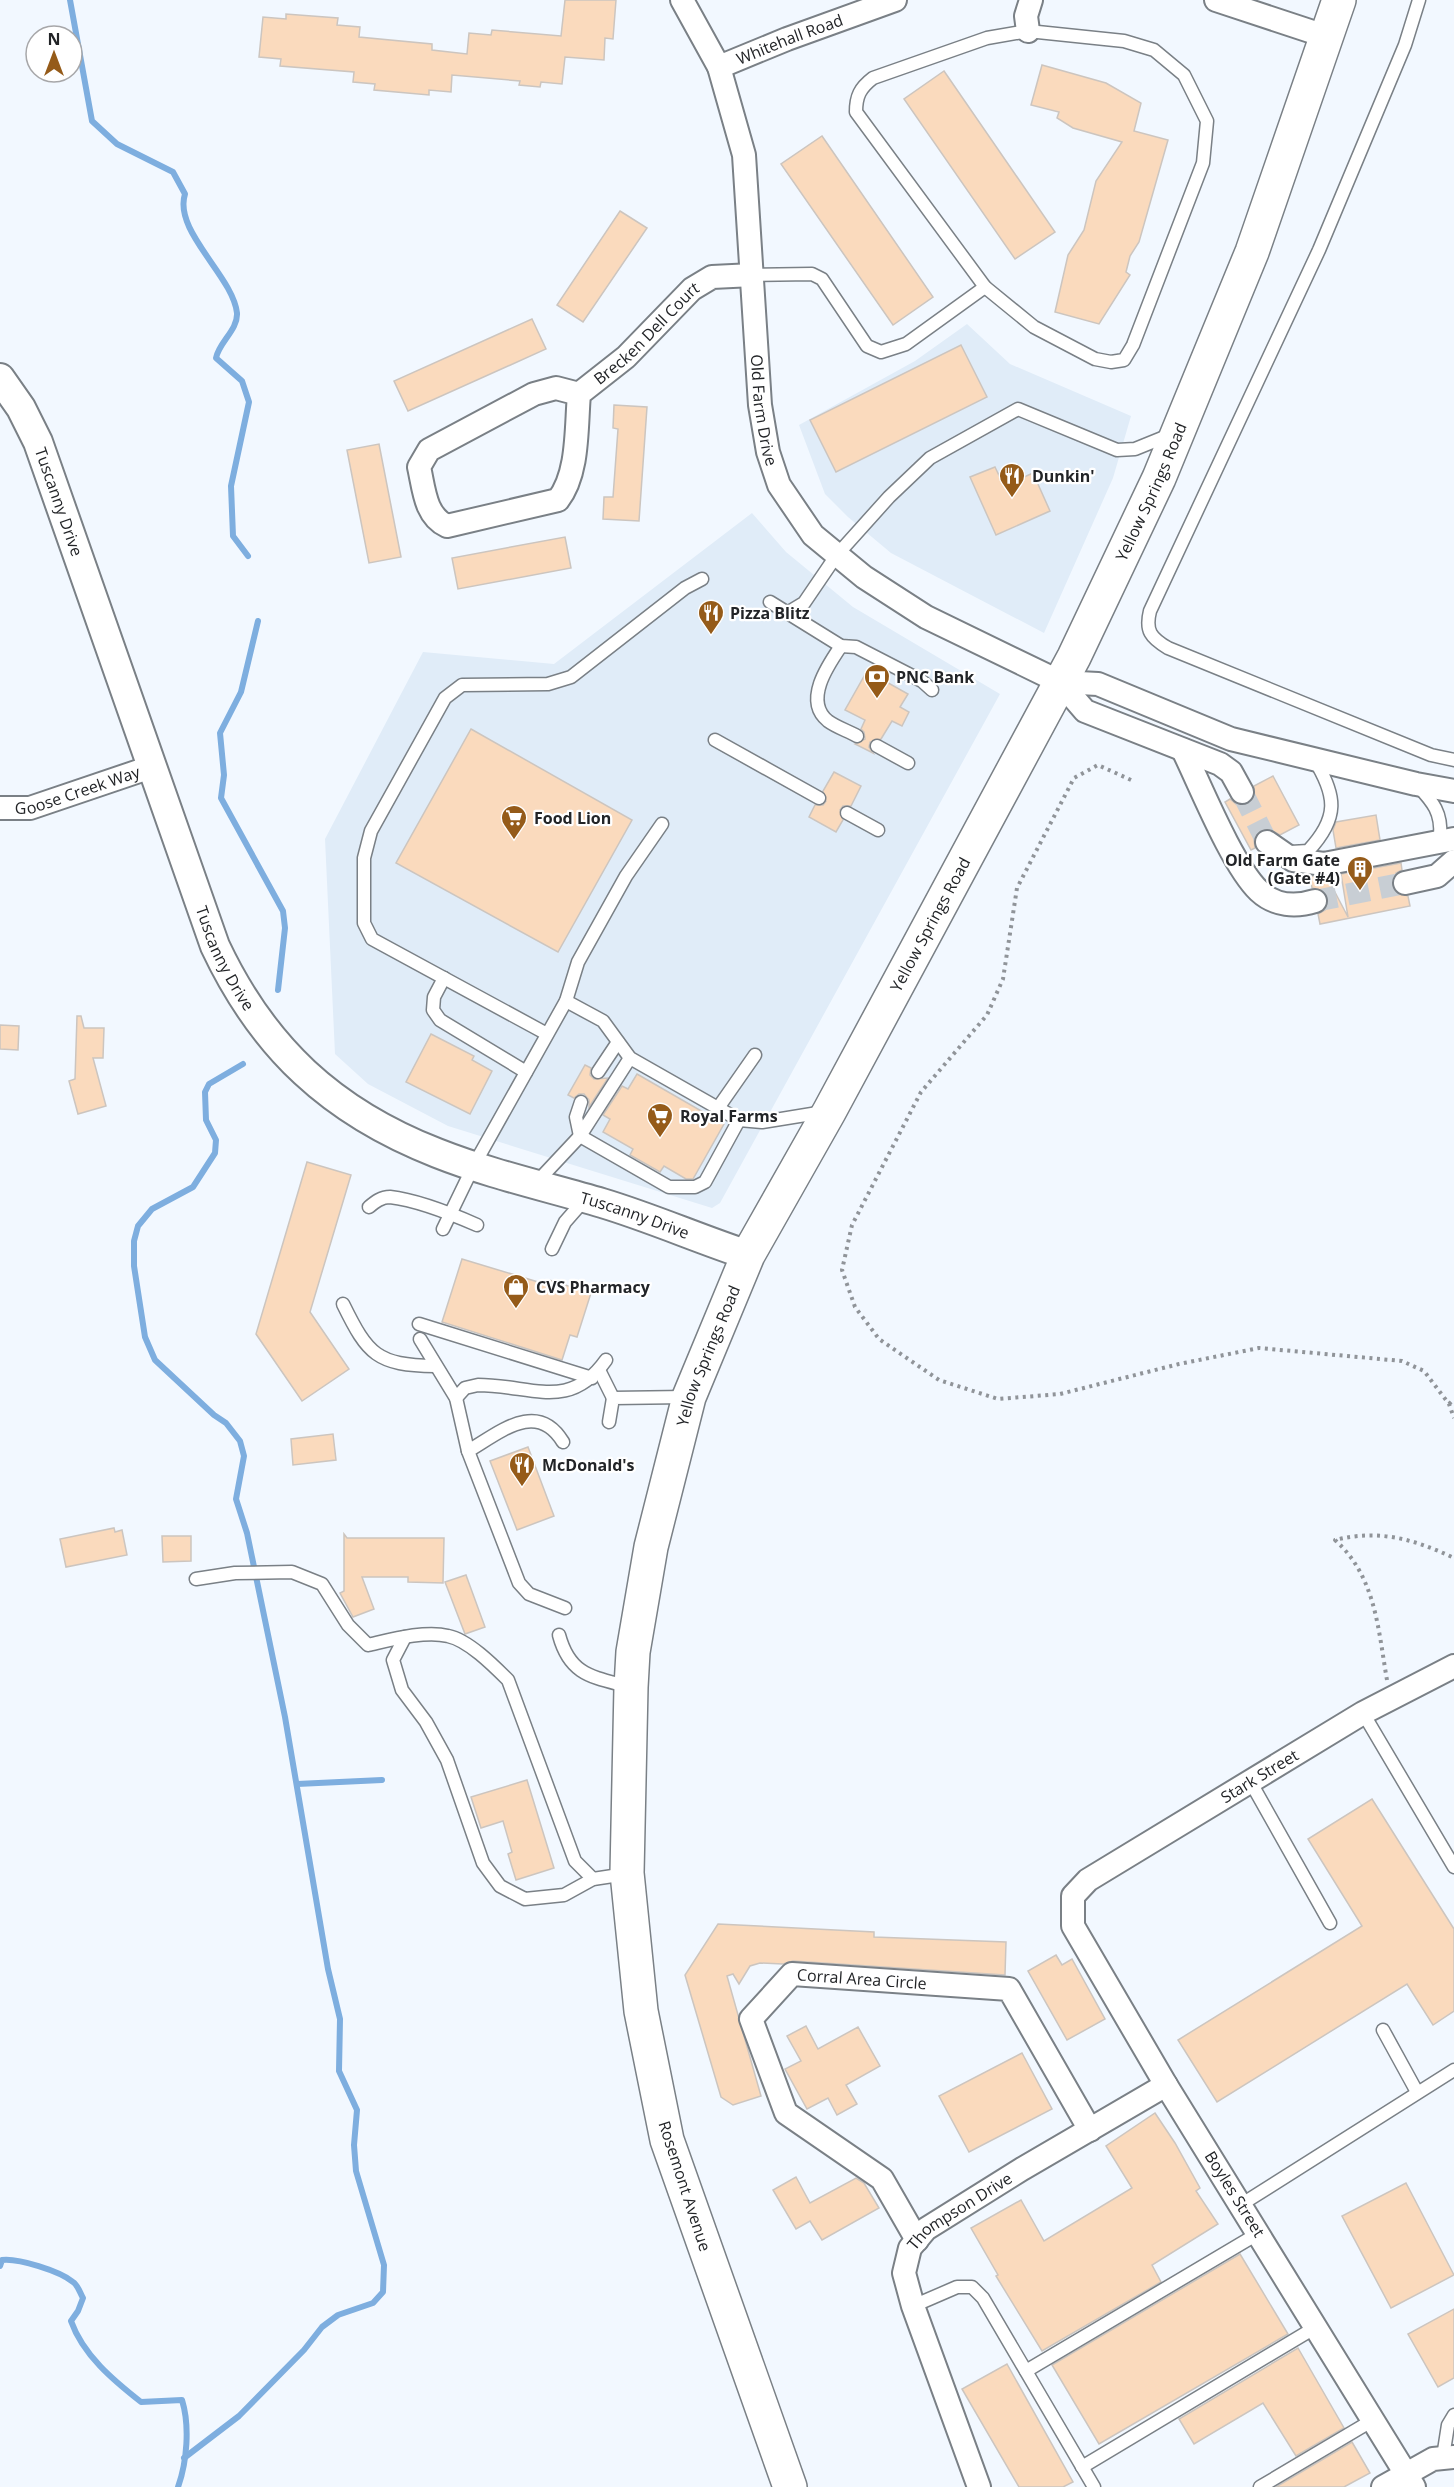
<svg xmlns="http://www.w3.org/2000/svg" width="1454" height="2487" viewBox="0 0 1454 2487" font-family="'Open Sans',sans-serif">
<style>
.built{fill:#e0ecf8}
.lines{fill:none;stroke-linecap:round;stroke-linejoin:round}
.stream{stroke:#7eaedf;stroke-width:6}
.building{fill:#fadabd;stroke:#ccc5bf;stroke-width:1.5}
.minor-tunnel{stroke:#c8ced4;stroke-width:22;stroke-dasharray:22 11;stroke-linecap:butt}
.service-casing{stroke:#7a8086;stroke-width:15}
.minor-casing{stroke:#7a8086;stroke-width:26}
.tertiary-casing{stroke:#7a8086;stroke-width:32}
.secondary-casing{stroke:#7a8086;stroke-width:36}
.path{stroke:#909499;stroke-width:4;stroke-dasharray:3 4.5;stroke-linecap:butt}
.service{stroke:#fff;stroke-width:12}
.minor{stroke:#fff;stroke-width:22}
.tertiary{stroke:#fff;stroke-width:28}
.secondary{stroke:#fff;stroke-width:33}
.labels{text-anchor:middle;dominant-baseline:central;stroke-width:4.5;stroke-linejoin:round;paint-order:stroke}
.street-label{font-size:16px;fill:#222427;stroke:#fff}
.poi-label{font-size:16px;font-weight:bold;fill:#222427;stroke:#fff;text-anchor:start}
</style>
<rect width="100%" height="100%" fill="#f2f8ff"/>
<g class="built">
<path d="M967 324 1010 364 1131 416 1113 478 1044 633 891 553 848 517 825 494 799 425 915 361Z"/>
<path d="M752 513 786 552 853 607 1000 694 720 1203 712 1208 448 1126 368 1084 335 1054 325 839 423 652 554 664Z"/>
</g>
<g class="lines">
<g class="stream">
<path d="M70 0 92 121 117 144 173 172 185 194C173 231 233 276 237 313 238 330 219 342 216 358L242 381 249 402 231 486 233 536 248 556"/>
<path d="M258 621 241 692 220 733 224 775 221 798 283 911 285 928 278 990"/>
<path d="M297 1784 382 1780"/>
<path d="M0 2266 2 2260C18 2258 60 2271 73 2282 78 2285 80 2293 83 2298L78 2311 71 2321C83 2355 113 2380 141 2402L182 2400C190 2426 187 2462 178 2487"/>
<path d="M184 2458 239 2416 304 2350 322 2327 338 2315 373 2303 383 2292 384 2265 356 2171 354 2145 357 2110 339 2071 340 2019 328 1969 285 1717 247 1533 236 1499 244 1456 240 1441 226 1423 214 1415 155 1360 145 1337 134 1266V1241L138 1226 152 1209 193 1187 215 1153 216 1140 206 1120 205 1092 209 1084 243 1064"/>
</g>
</g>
<g class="building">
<path d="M565 0H616L613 39 605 38 604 60 565 57 562 84 541 82 540 87 519 85 520 81 452 75 451 92 429 90V95L374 90 375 84 353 82 354 72 280 66 281 59 259 57 263 17 286 19V14L338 18 337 25 360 27 359 37 432 44V50L467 54 469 33 491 35 492 30 561 36Z"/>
<path d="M1042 65 1106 83 1141 103 1134 131 1168 140 1139 242 1130 256 1126 272 1130 275 1099 324 1055 312 1068 255 1084 230 1096 181 1122 142 1073 128 1057 118 1059 112 1031 105Z"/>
<path d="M944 71 1055 232 1015 259 904 99Z"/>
<path d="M822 136 933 297 893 325 781 164Z"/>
<path d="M620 211 647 228 583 322 557 305Z"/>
<path d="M532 319 546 349 408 411 394 381Z"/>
<path d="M961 345 987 397 836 472 810 420Z"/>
<path d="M614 405 647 407 639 521 603 519 604 497H613L618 429 613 428Z"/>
<path d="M379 444 401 557 369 563 347 450Z"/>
<path d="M995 467 1004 486 1033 473 1050 511 996 535 970 477Z"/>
<path d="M565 537 571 568 458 589 452 558Z"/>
<path d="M867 671 908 694 900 707 909 712 902 726 892 721 881 739 870 742 869 747 873 753 855 744 865 739 864 732 861 729 865 720 845 710Z"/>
<path d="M471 729 632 820 558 952 396 863Z"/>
<path d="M834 772 861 786 851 806H843L840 810 843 820 836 832 809 817 815 805H823L826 801 823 791Z"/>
<path d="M1273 776 1299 825 1280 835 1269 829 1261 830 1254 840 1255 848 1251 850 1225 802 1230 799 1236 804H1248L1254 798V786Z"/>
<path d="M1376 815 1380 840 1336 848 1333 830 1336 822Z"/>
<path d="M1401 863 1402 870 1396 873 1392 885 1395 892 1408 896 1410 906 1320 924 1318 914 1325 910 1328 898 1324 891 1312 888 1310 876 1327 877 1348 917 1341 874Z"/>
<path d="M77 1016H81L84 1028H104L103 1058H93L106 1106 78 1114 69 1081 75 1079Z"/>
<path d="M0 1025 19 1026 18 1050 0 1049Z"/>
<path d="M431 1034 474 1056 472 1060 492 1071 470 1114 406 1082Z"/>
<path d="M585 1065 591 1068 590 1075 594 1079 608 1078 589 1107V1100L584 1094H579L574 1098 568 1095Z"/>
<path d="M637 1074 724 1124 693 1179H686L664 1166 660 1172 630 1155 633 1149 603 1132 610 1119 603 1115 622 1086 628 1089Z"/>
<path d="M307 1162 351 1175 310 1312 349 1369 302 1401 256 1334Z"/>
<path d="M462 1259 548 1285 549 1280 591 1293 577 1337 570 1335 562 1360 442 1322Z"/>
<path d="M333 1434 336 1460 293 1465 291 1439Z"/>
<path d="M528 1447 554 1516 517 1530 490 1461Z"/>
<path d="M114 1528 115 1532 122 1530 127 1555 66 1567 60 1539Z"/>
<path d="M344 1534 347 1538H444L443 1583 408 1582V1577H362L374 1609 353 1617 340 1593 344 1591Z"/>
<path d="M162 1536H191V1561L163 1562Z"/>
<path d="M466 1575 485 1627 465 1634 445 1582Z"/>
<path d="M527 1780 554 1868 516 1880 508 1854 512 1852 503 1821 481 1828 471 1797Z"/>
<path d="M1372 1799 1454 1929V2011L1433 2025 1407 1984 1217 2102 1178 2040 1362 1926 1308 1839Z"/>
<path d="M718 1924 874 1932V1937L1006 1942 1005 1975 793 1961 783 1964 760 1963 750 1966 739 1984 733 1974 727 1976 761 2096 733 2105 721 2097 685 1975Z"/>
<path d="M1056 1955 1062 1965 1072 1959 1105 2019 1067 2040 1028 1971Z"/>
<path d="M806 2026 818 2049 858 2027 880 2066 846 2085 857 2104 837 2115 828 2098 807 2109 785 2069 801 2061 787 2036Z"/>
<path d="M1022 2053 1052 2109 969 2152 939 2096Z"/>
<path d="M1155 2113 1175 2143 1200 2188 1196 2191 1218 2224 1152 2265 1161 2282 1042 2351 996 2276 998 2275 971 2228 1021 2200 1044 2241 1132 2188 1106 2146Z"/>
<path d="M796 2177 810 2203 856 2178 864 2183 879 2208 822 2240 810 2221 796 2229 773 2190Z"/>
<path d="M1406 2183 1454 2275 1391 2308 1342 2216Z"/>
<path d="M1240 2254 1288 2334 1099 2444 1052 2365Z"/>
<path d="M1454 2309V2378L1438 2387 1408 2334Z"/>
<path d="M1298 2348 1344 2428 1296 2456 1263 2403 1194 2444 1179 2419Z"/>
<path d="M1007 2364 1073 2482 1063 2487H1019L962 2389Z"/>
<path d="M1352 2442 1370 2473 1344 2487H1276Z"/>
</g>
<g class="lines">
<g class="minor-tunnel">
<path d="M1242 792 1267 842"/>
<path d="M1315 901 1405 883"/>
</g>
<defs>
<g id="service">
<path d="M1419 0 1405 45 1319 250 1150 611C1145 631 1151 638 1168 648L1431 755 1454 760"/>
<path d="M1028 31 1124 41 1154 50 1184 75 1207 121 1203 163 1133 345 1124 360 1111 362 1095 359 1034 327 985 287 856 112C856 96 860 88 873 78L987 38Z"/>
<path d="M753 275 812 274 822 279 867 346 881 352 906 344 985 287"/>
<path d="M770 602 841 646 856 647 922 681 932 690"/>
<path d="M789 612 804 603 836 556 889 497 930 458 1018 409 1117 450 1135 449 1172 434"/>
<path d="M841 646C828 665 803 701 828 721 836 727 848 731 857 736"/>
<path d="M715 740 819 798"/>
<path d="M877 746 908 763"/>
<path d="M1418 786C1433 802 1442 813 1440 836L1434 842"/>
<path d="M847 813 878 830"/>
<path d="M1291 852 1308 851C1339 818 1337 796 1314 759"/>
<path d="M444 978 434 997 433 1010 440 1020 526 1072"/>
<path d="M566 1001 603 1021 630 1058 739 1120 762 1122 824 1112"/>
<path d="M547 1034 372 939 364 923V858L371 831 445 698 462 685 548 684 571 677 685 588 702 579"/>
<path d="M598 1072 618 1042"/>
<path d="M581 1102 576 1117 580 1136 669 1187H695L705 1182 739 1120"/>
<path d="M718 1108 755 1055"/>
<path d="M536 1183 580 1136 630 1058"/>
<path d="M369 1207C375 1202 381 1197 390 1197 416 1200 452 1214 477 1225"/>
<path d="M443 1229 474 1165 566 1001 578 962 626 876 662 824"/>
<path d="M552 1249 565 1222 586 1198"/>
<path d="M343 1304C368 1355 377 1365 435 1366"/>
<path d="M419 1324 592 1378"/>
<path d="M420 1339 456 1398 468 1451"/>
<path d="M599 1370 613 1398"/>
<path d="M456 1398 465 1388 478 1385C532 1385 569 1412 606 1360"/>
<path d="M609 1422 613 1398 686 1397"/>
<path d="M563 1442C537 1399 499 1433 468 1451L519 1583 529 1594 565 1608"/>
<path d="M196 1579 235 1573 292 1572 322 1584 348 1625 368 1645C390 1640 425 1630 448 1636 468 1640 493 1665 508 1680L575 1861 593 1879"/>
<path d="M559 1635C570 1676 593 1677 630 1687"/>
<path d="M405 1637 393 1660 402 1690 426 1722 447 1760 483 1863 500 1886 525 1899 564 1895 593 1879 626 1874"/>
<path d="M1363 1713 1454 1867"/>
<path d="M1250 1781 1330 1923"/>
<path d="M1383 2030 1417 2092"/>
<path d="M1242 2204 1454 2070"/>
<path d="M913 2306 957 2287H972L983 2298 1094 2487"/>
<path d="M1026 2371 1259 2233"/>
<path d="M1443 2457 1448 2425 1454 2415"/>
<path d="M1082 2467 1316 2327"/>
<path d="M1260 2487 1373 2420"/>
</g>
<g id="minor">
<path id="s1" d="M682 0 719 67 744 155 760 405 768 452 779 485 813 535 864 577 926 617 1060 682 1098 684 1231 739 1416 784 1454 791"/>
<path d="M1216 0 1328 37"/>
<path d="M1028 31 1026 16 1031 0"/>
<path id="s2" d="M719 67 787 39 895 0"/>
<path id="s3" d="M579 394 556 388 534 394 429 450 419 467C424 489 425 516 447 526L558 500C579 473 576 427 579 394L626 357 692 289 712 277 753 275"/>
<path d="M1060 682 1085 711 1220 764 1231 772 1242 792"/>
<path d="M1183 750C1201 787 1232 865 1259 891 1275 906 1296 907 1315 901"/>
<path id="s4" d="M0 808H30L151 767"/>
<path d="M1267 842 1293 860 1324 864 1454 839"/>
<path d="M1405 883 1437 876 1454 861"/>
<path id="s5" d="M917 2240 882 2179 786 2113 751 2019 792 1974 1009 1989 1090 2130"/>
<path id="s6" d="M979 2487 913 2306 904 2273 910 2248 926 2229 1022 2169 1166 2085"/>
<path d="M1383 2487 1433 2459 1454 2457"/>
<path id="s7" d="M1414 2487 1166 2085 1073 1926V1896L1088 1880 1363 1713 1454 1666"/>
</g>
<g id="tertiary">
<path id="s8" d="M0 378 21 408 38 442 215 946C263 1048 332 1112 437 1153 490 1174 548 1187 602 1203 652 1218 699 1239 748 1255"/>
</g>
<g id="secondary">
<path id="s9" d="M790 2487 667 2140 641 2011 627 1873 631 1687 633 1652 651 1547 689 1397 748 1255 829 1112 1074 657 1159 478 1252 252 1339 0"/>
</g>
</defs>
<use href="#service" class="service-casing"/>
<use href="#minor" class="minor-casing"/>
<use href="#tertiary" class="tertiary-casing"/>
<use href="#secondary" class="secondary-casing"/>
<g class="path">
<path d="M1131 780 1098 765 1074 778 1017 888 1003 979 987 1015 921 1092 852 1225 842 1270 855 1307 879 1339 939 1380 998 1399 1060 1394 1179 1364 1259 1348 1402 1361 1424 1371 1449 1404 1454 1418"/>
<path d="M1449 1404 1454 1399"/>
<path d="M1387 1680C1378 1629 1376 1577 1335 1540 1379 1529 1414 1539 1454 1558"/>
</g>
<use href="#service" class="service"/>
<use href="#minor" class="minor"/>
<use href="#tertiary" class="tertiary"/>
<use href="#secondary" class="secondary"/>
</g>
<defs>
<symbol id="restaurant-pin" viewBox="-11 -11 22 30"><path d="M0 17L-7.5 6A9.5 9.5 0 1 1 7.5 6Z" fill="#955b19" stroke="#fff"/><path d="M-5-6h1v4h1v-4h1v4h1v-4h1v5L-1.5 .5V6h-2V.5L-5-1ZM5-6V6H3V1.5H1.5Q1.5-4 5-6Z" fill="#fff"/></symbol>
<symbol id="bank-pin" viewBox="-11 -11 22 30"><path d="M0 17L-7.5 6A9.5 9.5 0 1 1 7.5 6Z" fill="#955b19" stroke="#fff"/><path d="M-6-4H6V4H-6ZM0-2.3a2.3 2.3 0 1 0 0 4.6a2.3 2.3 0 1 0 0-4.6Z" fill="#fff"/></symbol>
<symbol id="supermarket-pin" viewBox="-11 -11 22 30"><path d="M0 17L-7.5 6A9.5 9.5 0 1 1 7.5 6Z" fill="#955b19" stroke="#fff"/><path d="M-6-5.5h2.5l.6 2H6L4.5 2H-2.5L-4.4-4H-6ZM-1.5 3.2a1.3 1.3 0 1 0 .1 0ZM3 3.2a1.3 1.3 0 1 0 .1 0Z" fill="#fff"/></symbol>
<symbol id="building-pin" viewBox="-11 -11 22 30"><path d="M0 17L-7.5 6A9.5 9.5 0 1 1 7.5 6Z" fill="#955b19" stroke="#fff"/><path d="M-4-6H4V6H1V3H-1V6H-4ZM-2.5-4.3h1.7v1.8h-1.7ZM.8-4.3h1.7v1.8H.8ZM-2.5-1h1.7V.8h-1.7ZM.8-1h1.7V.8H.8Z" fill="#fff"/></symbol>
<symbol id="shop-pin" viewBox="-11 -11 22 30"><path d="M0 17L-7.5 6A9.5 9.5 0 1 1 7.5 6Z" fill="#955b19" stroke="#fff"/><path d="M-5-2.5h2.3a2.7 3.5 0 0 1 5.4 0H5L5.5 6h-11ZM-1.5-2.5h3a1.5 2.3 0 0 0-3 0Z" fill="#fff"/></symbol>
</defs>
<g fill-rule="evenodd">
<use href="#restaurant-pin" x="997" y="461" width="30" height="40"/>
<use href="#restaurant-pin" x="696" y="598" width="30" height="40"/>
<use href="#bank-pin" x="862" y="662" width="30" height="40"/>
<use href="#supermarket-pin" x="499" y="803" width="30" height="40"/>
<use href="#building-pin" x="1345" y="854" width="30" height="40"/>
<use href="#supermarket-pin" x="645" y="1101" width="30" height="40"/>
<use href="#shop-pin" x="501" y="1272" width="30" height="40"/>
<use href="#restaurant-pin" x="507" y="1450" width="30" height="40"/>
</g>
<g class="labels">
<g class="street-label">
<text stroke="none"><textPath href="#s2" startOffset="76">Whitehall Road</textPath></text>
<text stroke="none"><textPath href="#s3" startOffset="568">Brecken Dell Court</textPath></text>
<text stroke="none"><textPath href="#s1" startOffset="424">Old Farm Drive</textPath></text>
<text stroke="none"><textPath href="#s9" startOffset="2138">Yellow Springs Road</textPath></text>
<text stroke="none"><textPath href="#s8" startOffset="138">Tuscanny Drive</textPath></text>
<text stroke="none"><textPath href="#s4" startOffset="80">Goose Creek Way</textPath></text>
<text stroke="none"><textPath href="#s9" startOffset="1652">Yellow Springs Road</textPath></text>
<text stroke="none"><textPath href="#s8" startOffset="624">Tuscanny Drive</textPath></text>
<text stroke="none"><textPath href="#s8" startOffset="1128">Tuscanny Drive</textPath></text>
<text stroke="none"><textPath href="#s9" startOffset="1166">Yellow Springs Road</textPath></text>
<text stroke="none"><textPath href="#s7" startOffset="909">Stark Street</textPath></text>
<text stroke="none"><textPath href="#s5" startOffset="418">Corral Area Circle</textPath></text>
<text transform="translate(685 2186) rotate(72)">Rosemont Avenue</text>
<text transform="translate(1235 2194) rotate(58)">Boyles Street</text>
<text stroke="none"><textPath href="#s6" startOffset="315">Thompson Drive</textPath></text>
</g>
<g class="poi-label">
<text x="1032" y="476">Dunkin'</text>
<text x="730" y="613">Pizza Blitz</text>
<text x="896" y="677">PNC Bank</text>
<text x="534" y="818">Food Lion</text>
<text x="1340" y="860" text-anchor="end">Old Farm Gate<tspan x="1340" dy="18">(Gate #4)</tspan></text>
<text x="680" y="1116">Royal Farms</text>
<text x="536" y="1287">CVS Pharmacy</text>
<text x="542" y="1465">McDonald's</text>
</g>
</g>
<g transform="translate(54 54)"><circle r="28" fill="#ffffff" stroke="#a7a7a9" stroke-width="1.5"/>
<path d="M0-4.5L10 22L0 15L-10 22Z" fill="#955b19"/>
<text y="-9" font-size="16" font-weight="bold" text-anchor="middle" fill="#222427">N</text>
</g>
</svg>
